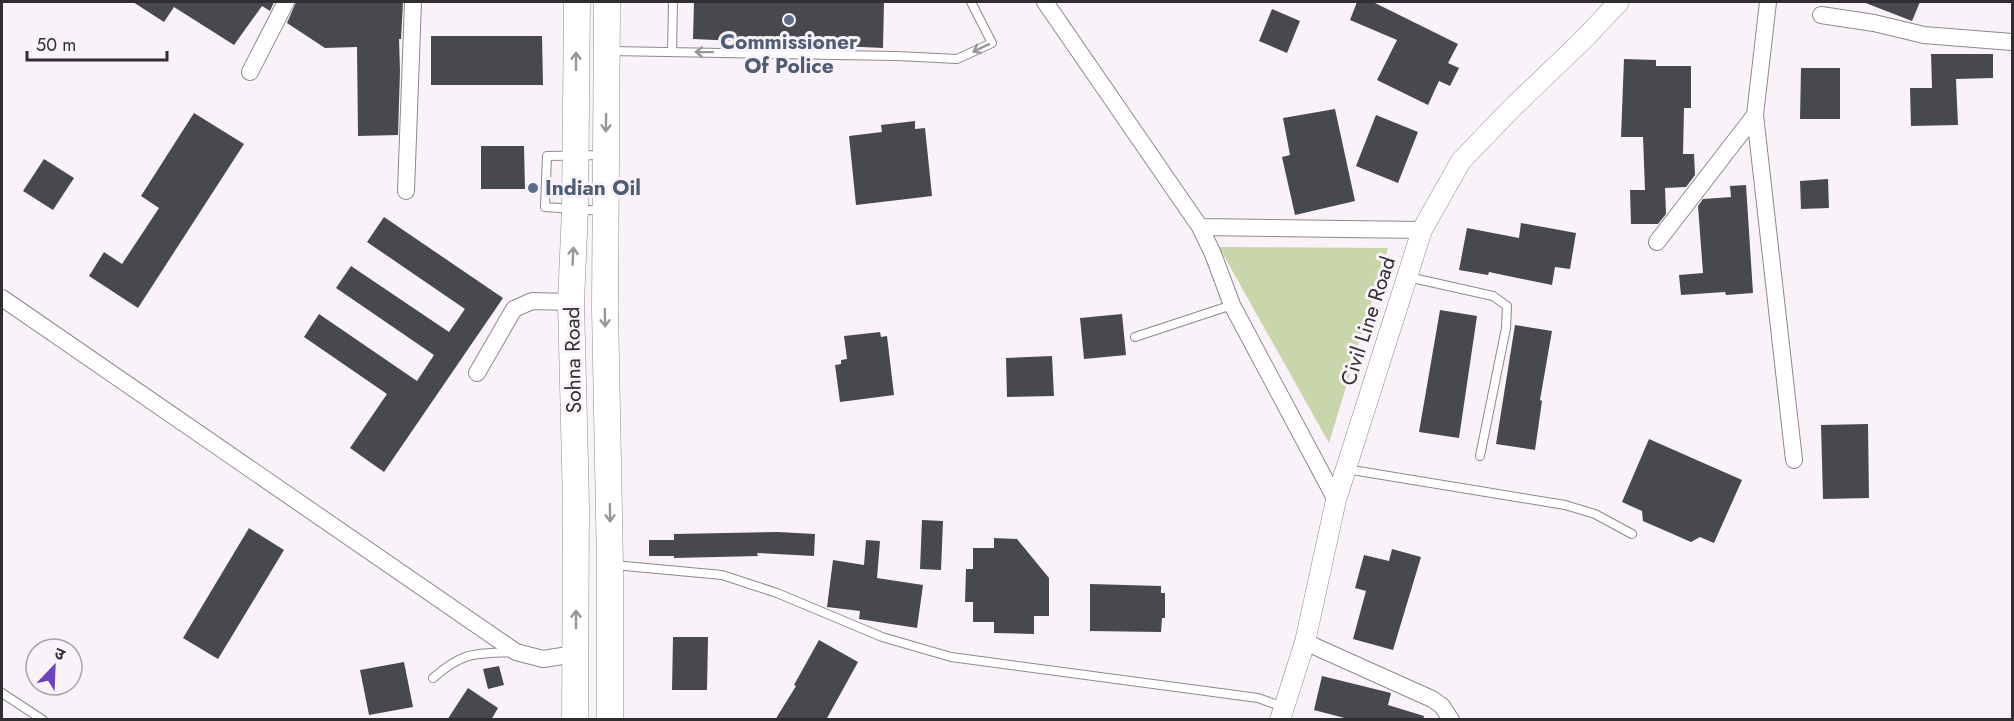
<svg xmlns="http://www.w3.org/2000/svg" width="2014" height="721" viewBox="0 0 2014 721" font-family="Jost,'Noto Sans Devanagari',sans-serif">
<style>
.green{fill:#c9d5ab}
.building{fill:#48494f}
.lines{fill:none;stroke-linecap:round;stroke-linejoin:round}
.service-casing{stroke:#8e888e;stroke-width:10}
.minor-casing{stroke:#8e888e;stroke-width:18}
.tertiary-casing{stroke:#8e888e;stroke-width:21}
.primary-casing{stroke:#8e888e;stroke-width:27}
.service{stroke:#fff;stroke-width:8}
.minor{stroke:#fff;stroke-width:16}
.tertiary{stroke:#fff;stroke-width:20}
.primary{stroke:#fff;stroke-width:26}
.oneway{stroke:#989698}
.service-dot{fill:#5c6f8a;stroke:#f9f2f8;stroke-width:2}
.labels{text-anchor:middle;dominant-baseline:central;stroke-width:6;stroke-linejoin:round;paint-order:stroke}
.service-label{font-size:21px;font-weight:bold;fill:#4e5e75;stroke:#f9f2f8}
.street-label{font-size:21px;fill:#312e31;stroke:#f9f2f8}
</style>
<rect width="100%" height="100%" fill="#f9f2f8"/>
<path class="green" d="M1219,247l169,1 -59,195z"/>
<path class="building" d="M133,2h141l-4,9 -8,-5 -28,39 -60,-38 -10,15z
M296,2h107l-2,37h-2l1,32 -2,64 -40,1 -1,-89 -32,1 -38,-25z
M694,2h190l-1,46 -190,-9z
M1357,2h16l85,42 -10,19 11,5 -9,18 -11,-5 -11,24 -51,-25 20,-40 -47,-20z
M1863,2h57l-8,19z
M1272,9l28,12 -13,32 -28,-12z
M431,36h111l1,49h-112z
M1931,54h62v24l-37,1 2,46 -47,1 -1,-38h22z
M1624,59l32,1v6h35v42h-7l-1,46h11l1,21 -9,12 -21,1 1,26 -8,10h-27l-1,-34h15l-2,-53h-22z
M1801,68h39v51h-40z
M1335,109l20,92 -60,14 -13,-58 8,-2 -7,-37z
M194,113l50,31 -106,164 -49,-32 15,-24 18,12 37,-56 -18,-12z
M1376,115l42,17 -20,51 -42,-17z
M915,121v8l10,-1 7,68 -76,9 -7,-69 33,-4 -1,-7z
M481,146h43l1,43h-44z
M44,159l30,19 -21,32 -30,-19z
M1828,179l1,29 -28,1 -1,-28z
M1746,185l7,108 -27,2 -1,-3 -44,3 -2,-20 24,-2 -5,-67 5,-7 28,-2 -1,-11z
M384,217l119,81 -119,174 -34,-24 37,-54 -83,-57 15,-23 98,67 17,-26 -98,-67 15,-22 98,66 16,-23 -98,-67z
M1521,223l55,10 -6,36 -15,-2 -3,18 -63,-13 -1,3 -29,-5 8,-42 52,10z
M1440,310l37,6 -18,122 -40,-6z
M1122,314l4,41 -42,4 -4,-41z
M1515,325l37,6 -12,69 2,1 -7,49 -39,-6z
M880,332l1,5 6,-1 7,59 -54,7 -5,-37 6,-1v-4l6,-1 -3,-23z
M1052,356l2,40 -47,1 -1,-39z
M1868,424l1,74 -46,1 -2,-74z
M1649,439l93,41 -28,63 -14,-6 -9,5 -48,-21 -1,-10 -20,-9z
M922,520l21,1 -2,49 -21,-1z
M249,528l35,22 -66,109 -35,-21z
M778,532l37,2 -1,22 -57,-3 1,3 -84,2v-2h-25v-16h25v-6z
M994,538l23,1 32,39v38h-15v18l-40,-1v-11h-21v-20h-8l1,-33h7v-21h21z
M866,540l14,1 -3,37 46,7 -6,43 -58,-9 1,-8 -33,-4 6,-47 31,5z
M1392,549l29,8 -28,93 -40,-11 13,-48 -11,-3 9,-33 25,6z
M1090,584l71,2v7h4v25h-3l-1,14 -71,-1z
M673,637h35l-1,53h-35z
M819,640l39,22 -32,58h-51l21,-34 -2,-1z
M404,662l9,45 -44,8 -9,-45z
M499,666l5,19 -16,4 -5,-20z
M1322,676l69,17 -3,12 36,11 -1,4h-71l-38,-10z
M468,688l30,20 -7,12h-44z"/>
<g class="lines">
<defs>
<path id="service" d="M610,51l287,5 60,3 35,-16 -21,-41
M672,51l1,-49
M603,211l-58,-4 2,-51 58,-1
M1408,277l85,19 14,10 -1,22 -26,128
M1135,337l97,-32
M1346,469l219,36 30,9 37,20
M614,565l108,10 55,18 105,44 69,20 307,41 25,9
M433,678c31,-27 41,-24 80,-26
M2,693l41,27"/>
<path id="minor" d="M1045,2l155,225 13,27 19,51 104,195
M1768,2l-13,113 39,345
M1821,15l53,8 50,12 88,7
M250,72l36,-70
M406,191l7,-189
M1200,227l222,3
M1657,242l98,-127
M2,298l514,354 27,7 32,-5
M477,373l37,-64 18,-8 39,1
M1305,642l127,57 10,7 9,14"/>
<path id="tertiary" d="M1280,720l25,-78 31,-142 86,-270 39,-69 50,-52 71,-68 37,-39"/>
<path id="primary" d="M607,2l-2,307 5,256v155
M575,720l1,-215 -5,-203 4,-93 2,-207"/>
</defs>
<use href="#service" class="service-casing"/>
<use href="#minor" class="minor-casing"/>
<use href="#tertiary" class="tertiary-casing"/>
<use href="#primary" class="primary-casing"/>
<use href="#service" class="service"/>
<use href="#minor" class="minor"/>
<use href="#tertiary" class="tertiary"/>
<use href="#primary" class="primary"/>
</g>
<defs><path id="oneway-shaft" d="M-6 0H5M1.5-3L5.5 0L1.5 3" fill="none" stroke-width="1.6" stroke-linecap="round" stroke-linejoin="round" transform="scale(1.5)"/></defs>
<g class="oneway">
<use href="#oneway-shaft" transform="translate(981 48) rotate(155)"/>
<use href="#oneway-shaft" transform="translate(704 52) rotate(-179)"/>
<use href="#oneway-shaft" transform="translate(576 61) rotate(-90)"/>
<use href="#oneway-shaft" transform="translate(606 123) rotate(91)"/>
<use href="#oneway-shaft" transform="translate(573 256) rotate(-87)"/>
<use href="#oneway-shaft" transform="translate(605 318) rotate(89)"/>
<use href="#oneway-shaft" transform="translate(610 513) rotate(89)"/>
<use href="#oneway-shaft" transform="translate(576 619) rotate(-90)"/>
</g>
<g class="service-dot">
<circle cx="789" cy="20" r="6"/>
<circle cx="533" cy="188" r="6"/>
</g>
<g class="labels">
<g class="service-label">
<text x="789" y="42">Commissioner<tspan x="789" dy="24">Of Police</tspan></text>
<text x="545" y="188" text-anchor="start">Indian Oil</text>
</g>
<g class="street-label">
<text transform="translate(1368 321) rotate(-72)">Civil Line Road</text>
<text transform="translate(573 360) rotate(-91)">Sohna Road</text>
</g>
</g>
<rect width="2014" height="721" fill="none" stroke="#312e31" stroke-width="6"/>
<g transform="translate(54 667) rotate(23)"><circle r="28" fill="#f9f2f8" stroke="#a9a4a8" stroke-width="1.5"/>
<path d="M0-4.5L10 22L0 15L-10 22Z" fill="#6d44bc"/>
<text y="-9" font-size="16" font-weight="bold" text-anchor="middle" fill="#312e31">उ</text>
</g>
<path d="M27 51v9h140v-9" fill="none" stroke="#312e31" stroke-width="3"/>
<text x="36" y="51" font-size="18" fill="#312e31" stroke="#f9f2f8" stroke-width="4.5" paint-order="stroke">50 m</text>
</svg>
